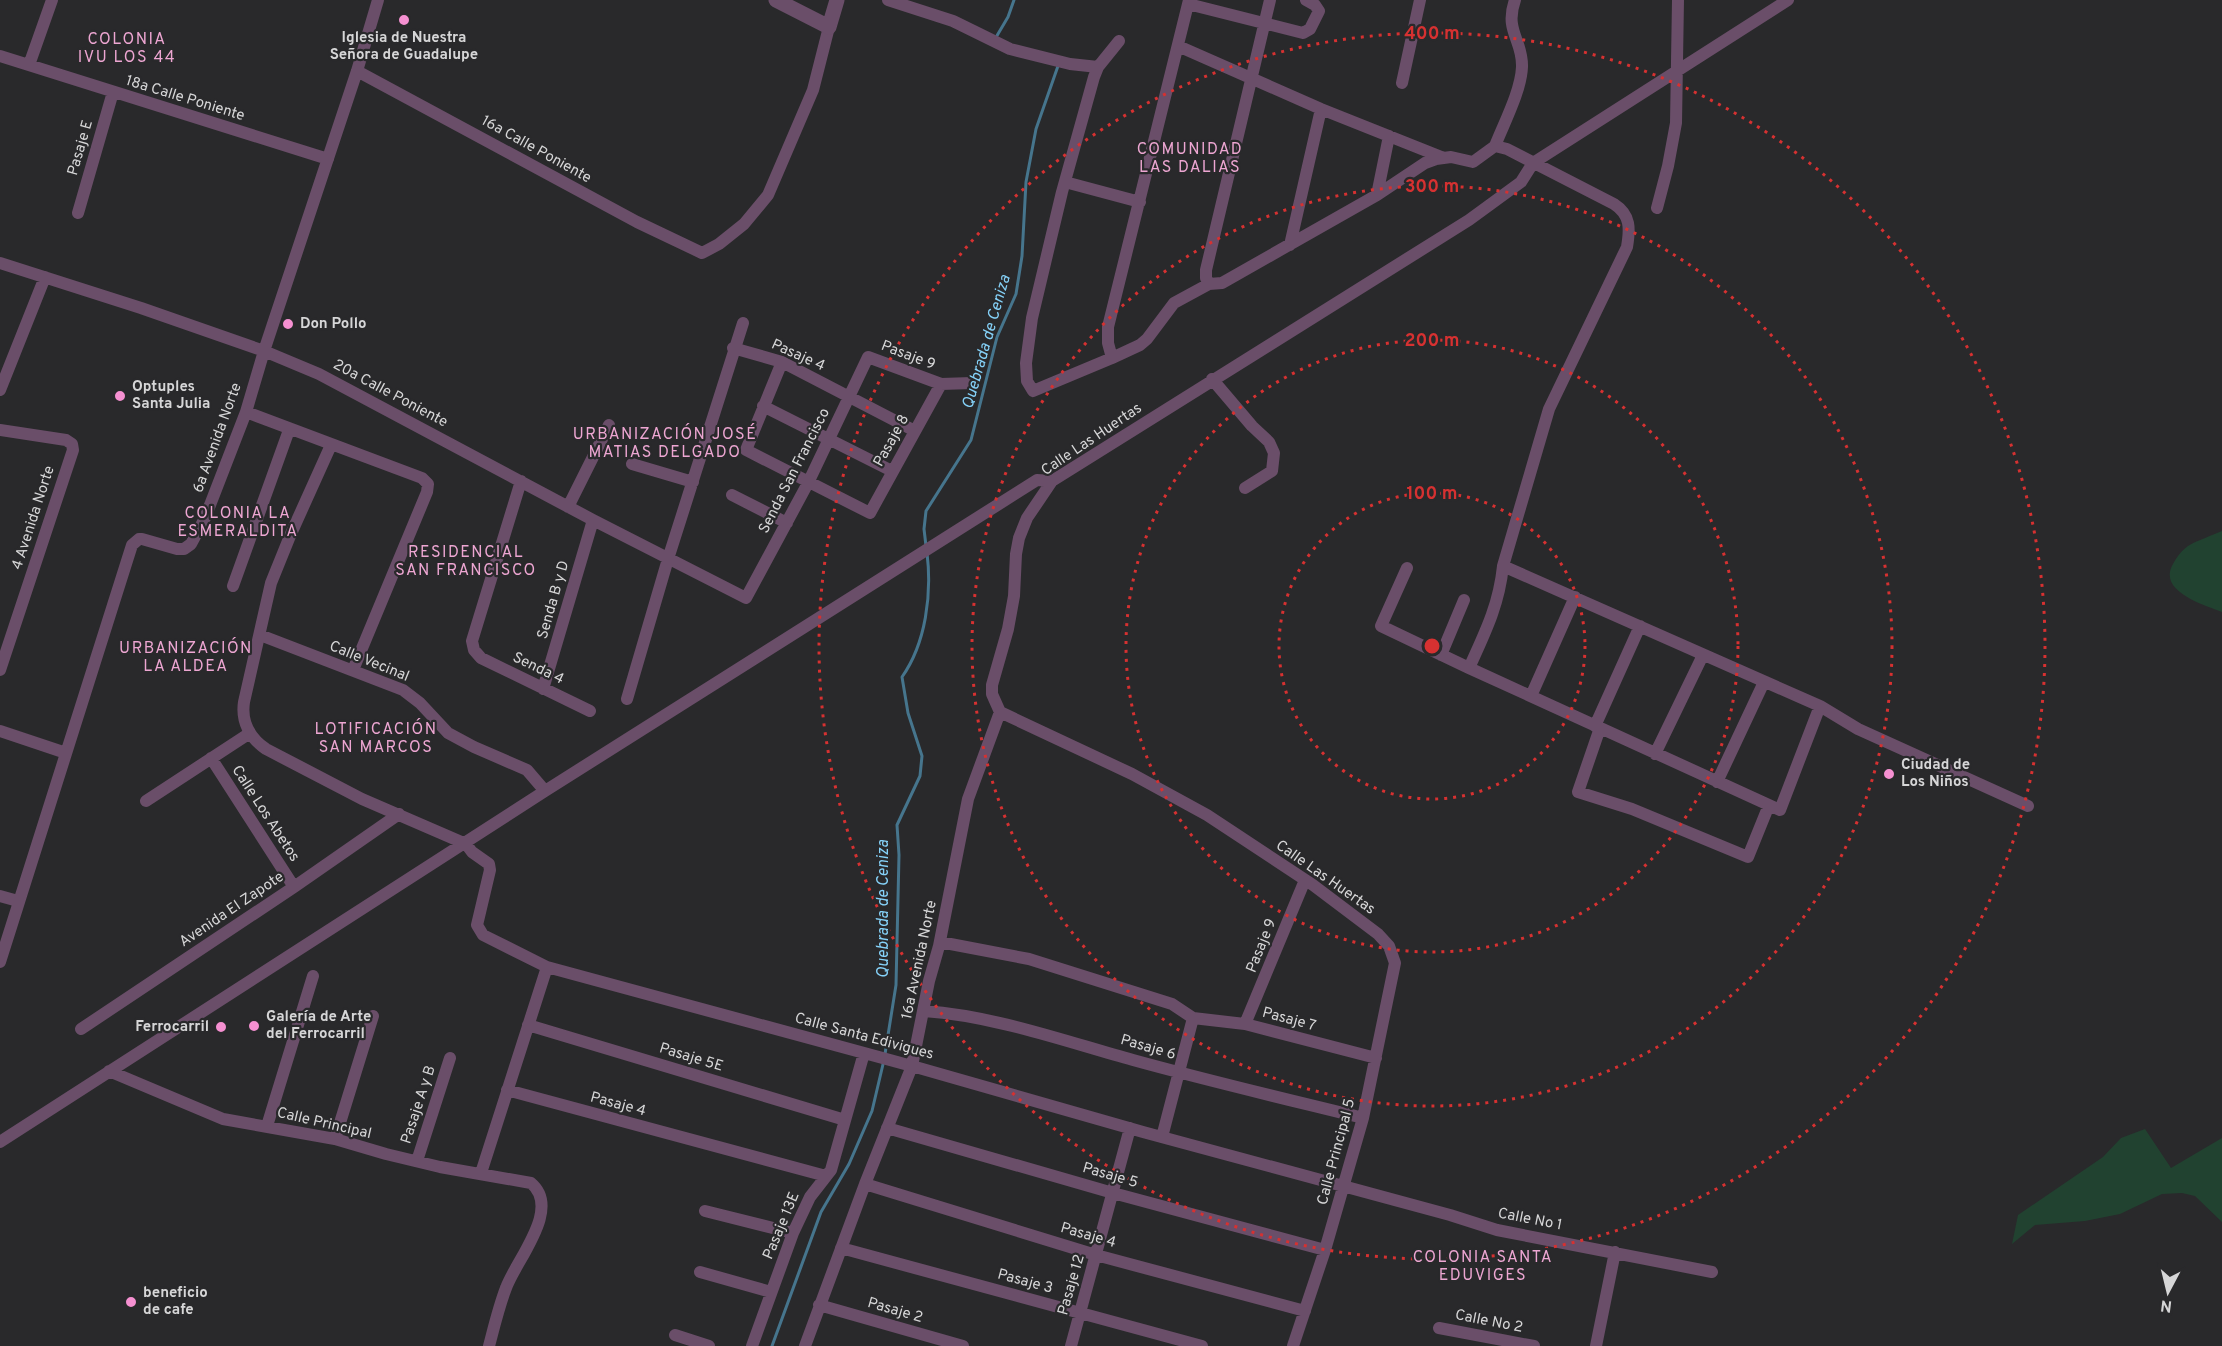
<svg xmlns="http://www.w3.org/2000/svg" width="2222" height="1346" viewBox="0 0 2222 1346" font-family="Overpass,sans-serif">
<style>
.green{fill:#214230}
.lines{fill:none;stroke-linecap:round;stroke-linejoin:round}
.stream{stroke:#46758d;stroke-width:3}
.minor{stroke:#6a4e69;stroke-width:12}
.tertiary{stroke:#6a4e69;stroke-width:15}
.ring{fill:none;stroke:#d63131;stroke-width:3;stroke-dasharray:3 6}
.poi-dot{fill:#f590d1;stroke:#29292b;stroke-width:2}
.labels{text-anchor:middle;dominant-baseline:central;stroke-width:4.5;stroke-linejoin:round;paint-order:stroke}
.poi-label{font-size:15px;font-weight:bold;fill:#d6d6d7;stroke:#29292b;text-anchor:start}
.street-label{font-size:15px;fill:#d6d6d7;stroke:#29292b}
.neighbourhood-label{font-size:16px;letter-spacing:1.5px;fill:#eda6d2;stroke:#29292b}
.water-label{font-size:16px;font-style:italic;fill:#85d1f8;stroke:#29292b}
.centre{fill:#d63131;stroke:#29292b;stroke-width:3}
.ring-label{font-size:18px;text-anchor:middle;font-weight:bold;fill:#d63131;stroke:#29292b;stroke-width:4.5;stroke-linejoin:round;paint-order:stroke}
</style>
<rect width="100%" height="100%" fill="#29292b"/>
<path class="green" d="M2222,531v81c-18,-7 -65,-21 -49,-48 3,-6 9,-14 15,-18 10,-6 23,-10 34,-15z
M2145,1129l26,39 51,-30v84l-27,-26 -13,-3 -20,1 -42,20 -35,7 -50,4 -23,19 6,-29 85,-58 18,-19z"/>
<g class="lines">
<path class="stream" d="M995,39l13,-22 6,-17
M926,546l-2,-17 2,-18 45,-71 26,-103 19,-43 6,-38 4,-74 10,-53 22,-63
M885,1054l11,-69 3,-130 -2,-30 23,-49 2,-20 -14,-43 -6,-36c24,-34 30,-83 25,-124
M772,1346l49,-134 28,-48 23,-53 12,-51"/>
<path class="minor" d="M888,0l65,21 57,28 60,15 28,3
M1270,0l-64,270v8l3,6 13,-1 155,-88 48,-32 11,-4 15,-2 22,5 22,-16
M1188,4l115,29 7,-4 9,-18 -4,-6 -9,-5
M1119,41l-21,26 -4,10 -32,115 -30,126 -6,45 1,18 6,10 79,-33 -4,-15v-16l81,-327
M1178,46l143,63 123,49
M0,56l328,103
M29,65l23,-65
M357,71l280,151 65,31 17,-9 25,-20 24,-29 45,-105 16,-63
M1402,83l18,-83
M1065,182l75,20
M1377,195l12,-59
M1657,208l11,-42 8,-43 2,-123
M78,213l35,-121
M1290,245l31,-136
M0,263l141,45 123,43 55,23 274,146 153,78 62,-115 60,-126 73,27 31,-1
M733,348l49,14 133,69
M1112,358l28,-13 7,-6 27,-36 35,-19
M782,362l-36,88 124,63 71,-129
M1212,379l40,47 17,16 5,11 -2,18 -27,17
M0,390l45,-113
M763,406l129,65
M246,412l176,66 6,6 -1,8 -74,178
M0,430l66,10 6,4 1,6 -73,220
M331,445l-41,91 -19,47 -27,119c-3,20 6,36 22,47l96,50 104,45 6,8 17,12 1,6 -13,55 6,10 64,32 365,99 231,66 307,83 47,15 215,42
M632,464l61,18
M521,481l-49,160 2,9 7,8 109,53
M732,495l55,28
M568,507l41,-82
M1503,566l317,140 38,23 170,77
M1407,568l-26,58 88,42 311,142 40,-104
M233,586l56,-156
M260,635l143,55 17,13 28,30 26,14 53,23 18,21
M1441,655l23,-55
M1469,668c16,-35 30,-63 34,-102l46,-157 78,-162c3,-18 4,-32 -13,-43l-107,-55 -12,-3c9,-23 26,-55 27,-79 1,-27 -18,-36 -7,-67
M543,689l50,-169
M1531,696l44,-99
M627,699l41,-140 75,-236
M1595,726l45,-100
M1600,728l-22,64 54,17 116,48 21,-52
M0,731l66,22
M1655,754l48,-99
M211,758l83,129
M1717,782l47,-100
M146,801l104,-68
M0,896l18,5
M940,942l89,17 143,45 21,14 52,6 131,34
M0,962l132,-417 7,-6h3l35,10h7l7,-5 14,-26 41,-106 18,-61 93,-280 21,-71
M924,1011c71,5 140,30 209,49 76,21 153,39 230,58
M1245,1024l60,-144
M528,1025l317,95
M81,1029l213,-142 105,-73
M109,1071l114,48 112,20 51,15 54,13 91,16c31,26 -15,77 -25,105 -7,18 -12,39 -17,58
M507,1090l319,86
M267,1126l46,-150
M887,1128l226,65 212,57
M1162,1137l31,-119
M335,1139l38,-123
M0,1142l545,-351 492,-311 15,1
M417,1161l33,-103
M481,1173l66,-206
M865,1184l231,71 209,56
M705,1211l88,22
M841,1248l361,98
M700,1272l71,20
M819,1305l144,41
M1439,1328l95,18
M675,1335l34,11
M752,1346l41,-113 17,-36 21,-27 33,-117
M805,1346l60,-162 47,-118 17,-85 10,-35 29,-147 32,-87
M1071,1346l59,-218
M1293,1346l32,-96 38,-132 32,-155 -6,-17 -11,-12 -65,-49 -106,-70 -75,-41 -132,-62 -8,-18v-9l16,-56 6,-33 2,-42 3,-16 8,-20 25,-37 417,-261 52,-38 12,-19 255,-163
M1596,1346l19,-94"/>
<path class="tertiary" d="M776,0l53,27 8,-27"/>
</g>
<g class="ring">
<circle cx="1432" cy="646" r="153"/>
<circle cx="1432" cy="646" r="306"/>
<circle cx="1432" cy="646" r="460"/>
<circle cx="1432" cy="646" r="613"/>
</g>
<g class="poi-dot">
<circle cx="404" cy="20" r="6"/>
<circle cx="288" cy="324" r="6"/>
<circle cx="120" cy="396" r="6"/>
<circle cx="1889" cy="774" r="6"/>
<circle cx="254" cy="1026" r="6"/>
<circle cx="221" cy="1027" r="6"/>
<circle cx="131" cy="1302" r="6"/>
</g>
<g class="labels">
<g class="poi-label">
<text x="404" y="38" text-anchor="middle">Iglesia de Nuestra<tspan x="404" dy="17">Señora de Guadalupe</tspan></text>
<text x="300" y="324">Don Pollo</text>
<text x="132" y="387">Optuples<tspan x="132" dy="17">Santa Julia</tspan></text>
<text x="1901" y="765">Ciudad de<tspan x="1901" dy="17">Los Niños</tspan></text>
<text x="266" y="1017">Galería de Arte<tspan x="266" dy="17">del Ferrocarril</tspan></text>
<text x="209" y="1027" text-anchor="end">Ferrocarril</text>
<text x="143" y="1293">beneficio<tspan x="143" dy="17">de cafe</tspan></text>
</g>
<g class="street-label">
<text transform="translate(185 99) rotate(17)">18a Calle Poniente</text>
<text transform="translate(81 148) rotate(-74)">Pasaje E</text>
<text transform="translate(536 150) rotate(29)">16a Calle Poniente</text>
<text transform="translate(798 356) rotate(24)">Pasaje 4</text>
<text transform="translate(908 356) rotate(21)">Pasaje 9</text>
<text transform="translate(390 394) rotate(28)">20a Calle Poniente</text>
<text transform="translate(218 438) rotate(-70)">6a Avenida Norte</text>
<text transform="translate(1092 440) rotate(-34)">Calle Las Huertas</text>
<text transform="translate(892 441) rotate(-61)">Pasaje 8</text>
<text transform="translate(795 471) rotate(-63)">Senda San Francisco</text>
<text transform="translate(34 518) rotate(-72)">4 Avenida Norte</text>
<text transform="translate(554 600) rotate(-74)">Senda B y D</text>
<text transform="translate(369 662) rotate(22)">Calle Vecinal</text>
<text transform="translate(538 669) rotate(26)">Senda 4</text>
<text transform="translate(265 814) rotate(57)">Calle Los Abetos</text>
<text transform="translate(1325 878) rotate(35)">Calle Las Huertas</text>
<text transform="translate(232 910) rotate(-34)">Avenida El Zapote</text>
<text transform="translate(1262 946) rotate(-68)">Pasaje 9</text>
<text transform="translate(920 960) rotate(-78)">16a Avenida Norte</text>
<text transform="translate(1289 1020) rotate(15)">Pasaje 7</text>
<text transform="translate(864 1037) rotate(15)">Calle Santa Edivigues</text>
<text transform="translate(1148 1048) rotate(16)">Pasaje 6</text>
<text transform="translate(691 1058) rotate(17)">Pasaje 5E</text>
<text transform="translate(419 1105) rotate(-72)">Pasaje A y B</text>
<text transform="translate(618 1105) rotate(15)">Pasaje 4</text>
<text transform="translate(324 1124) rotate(13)">Calle Principal</text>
<text transform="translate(1337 1152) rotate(-75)">Calle Principal 5</text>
<text transform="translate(1110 1176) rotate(16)">Pasaje 5</text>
<text transform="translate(1530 1220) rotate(11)">Calle No 1</text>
<text transform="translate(782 1226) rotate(-67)">Pasaje 13E</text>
<text transform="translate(1088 1236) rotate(16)">Pasaje 4</text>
<text transform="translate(1025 1282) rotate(15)">Pasaje 3</text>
<text transform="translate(1072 1285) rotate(-74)">Pasaje 12</text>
<text transform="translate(895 1311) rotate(16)">Pasaje 2</text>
<text transform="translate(1489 1322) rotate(11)">Calle No 2</text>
</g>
<g class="neighbourhood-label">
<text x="127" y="40">COLONIA<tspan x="127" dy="18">IVU LOS 44</tspan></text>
<text x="1190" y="150">COMUNIDAD<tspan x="1190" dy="18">LAS DALIAS</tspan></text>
<text x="665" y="435">URBANIZACIÓN JOSÉ<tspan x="665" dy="18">MATIAS DELGADO</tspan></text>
<text x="238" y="514">COLONIA LA<tspan x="238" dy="18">ESMERALDITA</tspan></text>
<text x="466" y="553">RESIDENCIAL<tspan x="466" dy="18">SAN FRANCISCO</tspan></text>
<text x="186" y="649">URBANIZACIÓN<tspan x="186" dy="18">LA ALDEA</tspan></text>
<text x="376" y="730">LOTIFICACIÓN<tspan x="376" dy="18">SAN MARCOS</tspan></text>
<text x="1483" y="1258">COLONIA SANTA<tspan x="1483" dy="18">EDUVIGES</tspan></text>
</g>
<g class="water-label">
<text transform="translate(987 342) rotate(-74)">Quebrada de Ceniza</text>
<text transform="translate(884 909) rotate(-90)">Quebrada de Ceniza</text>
</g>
</g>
<circle cx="1432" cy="646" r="9" class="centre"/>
<g class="ring-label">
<text x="1432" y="39">400 m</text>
<text x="1432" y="192">300 m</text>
<text x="1432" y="346">200 m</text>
<text x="1432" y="499">100 m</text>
</g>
<g transform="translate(2168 1292) rotate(187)" stroke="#29292b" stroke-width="4.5" paint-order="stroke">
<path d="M0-4.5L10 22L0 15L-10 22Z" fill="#d6d6d7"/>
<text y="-9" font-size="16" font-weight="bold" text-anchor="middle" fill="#d6d6d7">N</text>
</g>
</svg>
